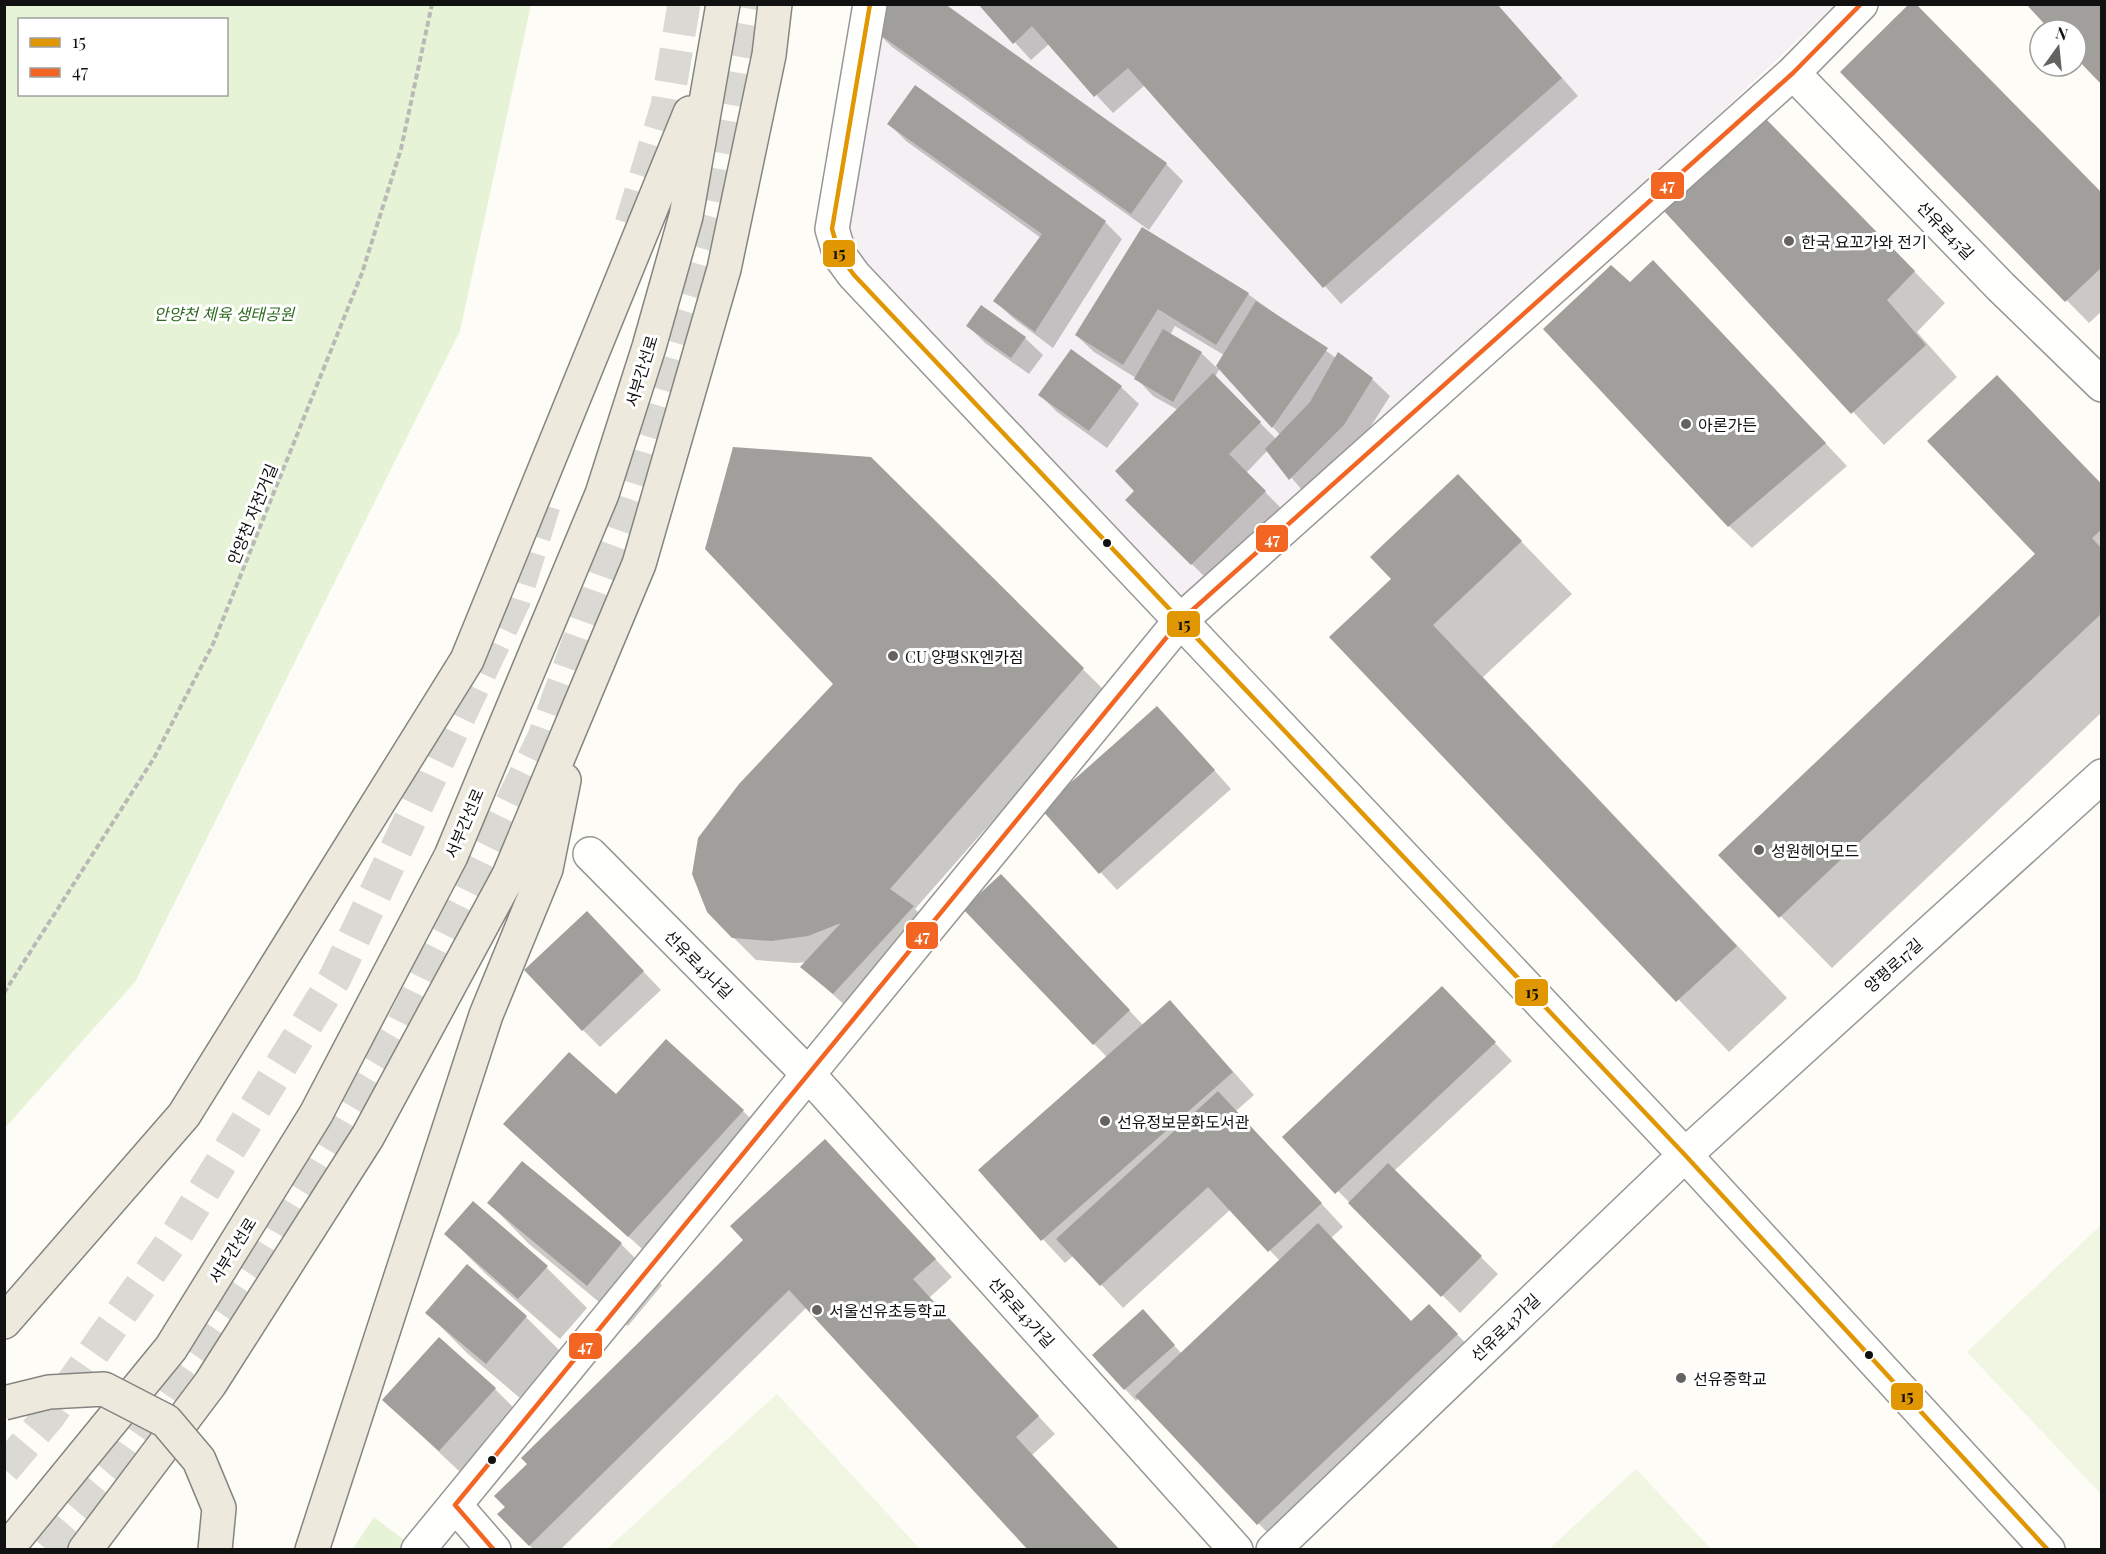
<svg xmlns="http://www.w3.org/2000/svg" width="2106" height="1554" viewBox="0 0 2106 1554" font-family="'Playfair Display','Noto Sans KR',serif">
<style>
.industrial{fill:#f5f0f3}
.green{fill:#e7f3d7;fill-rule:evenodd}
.pitch{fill:#f0f6e1}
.shadow{fill:#0003;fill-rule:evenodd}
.building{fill:#a19f9c}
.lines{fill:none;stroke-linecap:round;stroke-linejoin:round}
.highway-tunnel{stroke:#dad9d4;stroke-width:33;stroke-dasharray:33 16;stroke-linecap:butt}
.minor-casing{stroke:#979795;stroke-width:36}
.major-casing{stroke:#858482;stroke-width:36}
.path{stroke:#b9b9b8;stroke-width:4;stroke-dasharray:6 3;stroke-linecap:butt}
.minor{stroke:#fffffe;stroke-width:33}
.major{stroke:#ede9dc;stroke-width:33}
.major-bridge-casing{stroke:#858482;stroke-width:36;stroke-linecap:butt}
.major-bridge{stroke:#ede9dc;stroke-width:33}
.bus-1-casing{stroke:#fff;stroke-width:9}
.bus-2-casing{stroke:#fff;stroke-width:9}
.bus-1{stroke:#e09702;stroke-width:4.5}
.bus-2{stroke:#f26522;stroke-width:4.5}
.poi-dot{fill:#646362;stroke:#fff;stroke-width:2}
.bus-dot{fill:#111;stroke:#fff;stroke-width:2}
.labels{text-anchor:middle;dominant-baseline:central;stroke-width:6;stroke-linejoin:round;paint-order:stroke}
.street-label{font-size:16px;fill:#111;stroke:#fff}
.poi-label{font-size:16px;fill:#111;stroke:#fff;text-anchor:start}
.park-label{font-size:16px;font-style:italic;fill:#2f6b1f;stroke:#fff}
.line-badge{stroke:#fff;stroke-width:2}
.badge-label{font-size:16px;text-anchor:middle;font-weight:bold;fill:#fff}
.pale-badge-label{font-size:16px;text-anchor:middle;font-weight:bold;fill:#111}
</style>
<rect width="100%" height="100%" fill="#fdfcf7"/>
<path class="industrial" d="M870,5h965l-655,616 -340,-365z"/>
<path class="green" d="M5,4l526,1 -71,326 -325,651 -130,146zM20,20h206v74h-206z
M374,1517l42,32 -64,1z"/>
<path class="pitch" d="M2101,1225v269l-134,-142z
M777,1394l143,155h-313z
M1636,1469l75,80h-162z"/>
<path class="shadow" d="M942,4l224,160 17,17 -34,49 -257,-183 -18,-18z
M980,4h517l81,92 -237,208 -196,-219 -32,28 -64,-69 -18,16z
M1842,72l260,123v116l-13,12z
M889,124l216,98 17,17 -69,109 -40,-30 -18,-17 46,-63 -135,-97z
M1797,151l148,152 -28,29 40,45 -73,68 -218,-234z
M1142,229l106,65 88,64 2,-3 34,24 18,17 -29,46 -54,54 -39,-46 -22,23 36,36 -73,72 -82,-81 10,-9 41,-81 -25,-14 -17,-18 -42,-26 -18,-17zM1175,326l49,29 -7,13 -16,-15 -31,-18zM1220,368l60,67 -2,6 -63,-64z
M1630,285h46l171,181 -95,82 -23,-22z
M982,307l43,31 18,17 -14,19 -44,-31 -17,-17z
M1071,351l50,36 18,17 -32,44 -50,-36 -17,-17z
M1997,377l105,107v228l-270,256 -112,-113 317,-301z
M870,458l236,234 -191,217 21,20 -80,86 -54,-48 6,-5 -13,1 -39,-3 -23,-23 102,-253z
M1458,476l114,118 -89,83 304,321 -58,54 -398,-415 62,-58z
M1174,725l57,64 -114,101 -74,-80z
M1018,893l126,133 26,-23 22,22 62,70 -18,16 107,116 -12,11 81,85 39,5 29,30 -200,188 -141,-148 -3,3 -11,-12 -31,-34 60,-32 28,31 98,-93 -49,-52 -108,99 -49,-53 -9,8 -85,-92 128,-113 -14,-14z
M604,930l57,60 -61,57 -17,-17z
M1459,1005l53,56 -118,110 104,103 -38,39 -176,-176z
M616,1096l127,15 22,22 -113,125 -147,-134z
M842,1158l110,119 -23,21 126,136 -23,21 -225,-148 -247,243h-26l-35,-36z
M522,1163l99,81 41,41 -34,41 -99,-82 -40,-41z
M446,1234l100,33 41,41 -27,31 -73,-64z
M468,1267l58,50 41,41 -40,46 -59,-50 -41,-41z
M495,1389l41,41 -56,61 -96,-91z"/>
<path class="building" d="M877,4h68l222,159 -36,51 -259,-185z
M978,4h519l65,74 -239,210 -195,-220 -34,29 -62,-71 -19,18z
M1909,4h7l186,189v74l-37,35 -225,-230z
M2026,4h76v81l-26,-27v-28h-26z
M915,85l191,136 -71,111 -42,-31 49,-67 -155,-110z
M1765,118l150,153 -28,29 39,45 -75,69 -187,-203z
M1142,227l107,66 -33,52 -58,-36 -35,56 -48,-30z
M1653,260l173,183 -98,84 -185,-198 68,-64 19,17z
M1256,301l72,47 -56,80 -56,-62z
M981,305l45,32 -15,21 -45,-32z
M1163,329l39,23 -29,50 -39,-23z
M1071,349l51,37 -33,45 -51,-36z
M1338,352l35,26 -29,47 -55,55 -24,-31 45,-47z
M1213,373l48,49 -32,32 37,37 -75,74 -66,-65 9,-9 -19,-20z
M1997,375l105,110v44l-10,9 10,11v64l-323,305 -61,-63 317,-301 -108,-113z
M733,447l138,10 213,211 -194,221 24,17 -81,88 -33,-27 41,-44 -33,13 -37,5 -39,-3 -25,-26 -15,-38 6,-36 41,-54 94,-100 -128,-135z
M1458,474l64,67 -89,84 304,321 -61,56 -347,-365 62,-58 -21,-22z
M1157,706l58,64 -116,104 -58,-65z
M1001,874l129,136 -37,35 -130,-136z
M587,911l57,60 -62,60 -58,-61z
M1442,986l54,56 -161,152 -53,-57z
M1170,1000l63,72 -192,169 -63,-71z
M666,1039l78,71 -116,127 -125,-113 66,-72 47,42z
M1218,1091l104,112 -54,49 -60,-65 -108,99 -44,-47z
M825,1139l111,120 -23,20 126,137 -23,21 104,113h-92l-239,-260 -260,256 -32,-32 8,-7 -11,-11 33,-32 -6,-6 222,-218 -13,-14z
M522,1161l100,82 -35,43 -100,-83z
M1388,1163l94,93 -41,41 -93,-94z
M473,1201l75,65 -30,33 -74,-65z
M1318,1223l93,98 18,-17 29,30 -201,191 -122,-129z
M467,1264l60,52 -41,48 -61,-51z
M1143,1309l32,36 -51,45 -32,-35z
M439,1337l57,51 -57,63 -57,-51z"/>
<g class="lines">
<path class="highway-tunnel" d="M631,224l36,-118 17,-102
M4,1469l45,-53 128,-182 158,-256 179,-377 30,-96
M47,1550l77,-90 134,-192 143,-240 143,-291 91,-252 81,-267 38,-214"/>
<defs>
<path id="minor" d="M870,4l-38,225 8,27 14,19 831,880 363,395
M1793,73l208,214 101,98
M590,854l218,220 428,476
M455,1505l39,45
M418,1550l762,-929 613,-548 68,-69
M1273,1550l412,-395 417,-379"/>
<path id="major" d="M4,1322l180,-207 283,-455 223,-547
M6,1550l165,-202 145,-234 135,-258 151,-362 47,-147 37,-131 37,-212
M85,1550l125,-166 158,-248 141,-261 130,-311 85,-295 45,-214 6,-51
M312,1550l174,-535 60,-146 18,-89"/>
</defs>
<use href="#minor" class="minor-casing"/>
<use href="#major" class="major-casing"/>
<path class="path" d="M4,993l150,-235 59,-114 149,-371 39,-124 31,-145"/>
<use href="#minor" class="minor"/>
<use href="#major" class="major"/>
<defs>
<path id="major-bridge" d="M4,1403l45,-11 55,-3 62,32 33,39 20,48 -4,42"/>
</defs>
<use href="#major-bridge" class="major-bridge-casing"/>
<use href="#major-bridge" class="major-bridge"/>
<defs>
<path id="bus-1" d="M870,4l-38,225 8,27 14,19 831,880 363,395"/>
<path id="bus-2" d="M494,1550l-39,-45 725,-884 613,-548 68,-69"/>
</defs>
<use href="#bus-1" class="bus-1-casing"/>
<use href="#bus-2" class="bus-2-casing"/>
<use href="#bus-1" class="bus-1"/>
<use href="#bus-2" class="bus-2"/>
</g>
<g class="poi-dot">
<circle cx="1789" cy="241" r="6"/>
<circle cx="1686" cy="424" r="6"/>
<circle cx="893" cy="656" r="6"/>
<circle cx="1759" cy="850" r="6"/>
<circle cx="1105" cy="1121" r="6"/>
<circle cx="817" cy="1310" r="6"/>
<circle cx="1681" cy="1378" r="6"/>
</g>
<g class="bus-dot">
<circle cx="1107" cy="543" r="5"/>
<circle cx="1869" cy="1355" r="5"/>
<circle cx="492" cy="1460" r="5"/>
</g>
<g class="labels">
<g class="street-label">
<text transform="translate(1946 230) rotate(46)">선유로45길</text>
<text transform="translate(641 371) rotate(-73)">서부간선로</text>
<text transform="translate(252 514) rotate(-68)">안양천 자전거길</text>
<text transform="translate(464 823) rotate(-67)">서부간선로</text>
<text transform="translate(699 964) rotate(45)">선유로43나길</text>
<text transform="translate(1893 965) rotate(-42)">양평로17길</text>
<text transform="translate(232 1250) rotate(-58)">서부간선로</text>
<text transform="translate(1022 1312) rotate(48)">선유로43가길</text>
<text transform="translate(1505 1327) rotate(-44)">선유로43가길</text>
</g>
<g class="poi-label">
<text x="1801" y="241">한국 요꼬가와 전기</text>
<text x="1698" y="424">아론가든</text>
<text x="905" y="656">CU 양평SK엔카점</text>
<text x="1771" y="850">성원헤어모드</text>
<text x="1117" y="1121">선유정보문화도서관</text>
<text x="829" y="1310">서울선유초등학교</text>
<text x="1693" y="1378">선유중학교</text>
</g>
<g class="park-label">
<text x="224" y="313">안양천 체육 생태공원</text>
</g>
</g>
<g class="line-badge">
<rect x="1650" y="171" width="35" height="29" rx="6" fill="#f26522"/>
<rect x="822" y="239" width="34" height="29" rx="6" fill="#e09702"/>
<rect x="1255" y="524" width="34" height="29" rx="6" fill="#f26522"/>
<rect x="1166" y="610" width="35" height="28" rx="6" fill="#e09702"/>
<rect x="905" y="921" width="34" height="29" rx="6" fill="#f26522"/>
<rect x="1514" y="978" width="35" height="29" rx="6" fill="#e09702"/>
<rect x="568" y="1332" width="35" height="28" rx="6" fill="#f26522"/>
<rect x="1890" y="1382" width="34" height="29" rx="6" fill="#e09702"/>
</g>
<g class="badge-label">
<text x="1667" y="191">47</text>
<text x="1272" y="545">47</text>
<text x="922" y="942">47</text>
<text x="585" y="1352">47</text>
</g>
<g class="pale-badge-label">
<text x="839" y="259">15</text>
<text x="1184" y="630">15</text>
<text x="1532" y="998">15</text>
<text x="1907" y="1402">15</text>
</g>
<rect width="2106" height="1554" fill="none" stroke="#111111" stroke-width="12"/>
<rect x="18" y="18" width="210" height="78" fill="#ffffff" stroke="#a0a0a0" stroke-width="1.5"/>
<rect x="30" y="38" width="30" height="9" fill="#e09702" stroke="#a0a0a0" stroke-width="1.5"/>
<text x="72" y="48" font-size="18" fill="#111111">15</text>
<rect x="30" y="68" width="30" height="9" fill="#f26522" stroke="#a0a0a0" stroke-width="1.5"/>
<text x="72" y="78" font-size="18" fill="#111111">47</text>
<g transform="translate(2058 48) rotate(15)"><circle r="28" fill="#ffffff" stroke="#a0a0a0" stroke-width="1.5"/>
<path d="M0-4.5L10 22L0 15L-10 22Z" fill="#646362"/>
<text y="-9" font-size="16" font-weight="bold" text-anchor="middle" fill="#111111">N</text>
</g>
</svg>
